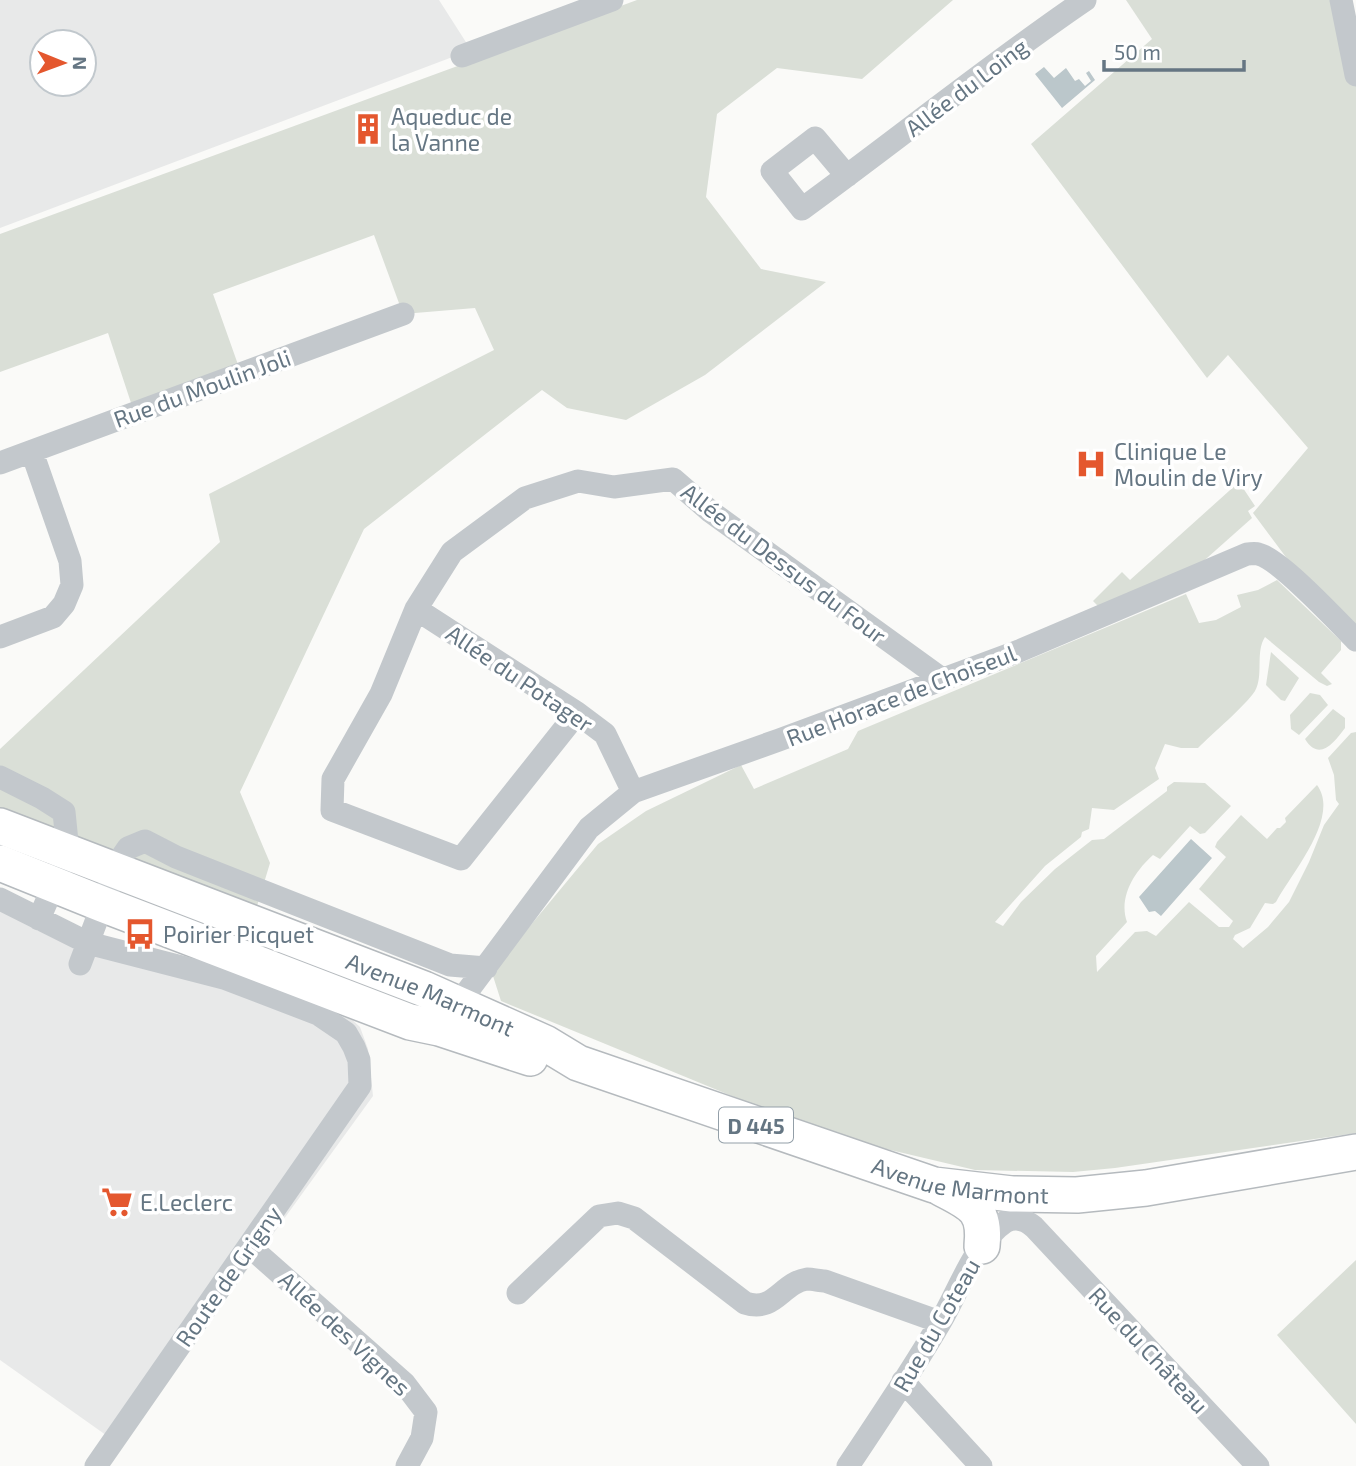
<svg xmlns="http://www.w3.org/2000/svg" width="1356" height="1466" viewBox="0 0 1356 1466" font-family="'Exo 2',sans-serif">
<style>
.built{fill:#e8e9e9;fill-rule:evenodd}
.green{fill:#dadfd7}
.water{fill:#bbc7cb}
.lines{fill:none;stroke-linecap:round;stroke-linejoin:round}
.primary-casing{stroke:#b5babe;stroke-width:38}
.minor{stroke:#c3c8cc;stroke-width:23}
.primary{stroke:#fff;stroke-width:35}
.labels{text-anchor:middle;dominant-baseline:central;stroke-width:7;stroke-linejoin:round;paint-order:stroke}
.shield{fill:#fff;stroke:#939fa8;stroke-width:2}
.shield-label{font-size:21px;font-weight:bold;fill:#657683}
.street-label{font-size:23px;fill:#657683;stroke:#fff}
.poi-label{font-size:23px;fill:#657683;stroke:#fff;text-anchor:start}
</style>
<rect width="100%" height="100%" fill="#fafaf8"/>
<path class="built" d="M0,0h439l32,50 -471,178zM42,42h42v42h-42z
M0,906l332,95 28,26 8,22 5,47 -253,349 -120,-85z"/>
<path class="green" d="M637,0h316l-91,79 -85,-11 -60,46 -11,83 55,72 65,13 -121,93 -79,45 -59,-12 -25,-18 -178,139 -124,263 30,71 -16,53 -254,-98v-69l220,-207 -11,-48 285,-144 -19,-42 -72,6 -29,-79 -161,59 28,79 -107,39 -26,-79 -108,39v-138z
M1126,0h215l15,75v556l-62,-63 -41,-55 55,-65 -80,-93 -21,23 -176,-234 121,-105z
M1239,482l16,24 -7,5 4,7 -54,48 -98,42 -7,-7 29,-29 8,8z
M1277,580l64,61v9l-20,23 11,11 -5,2 -8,-4 -54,-45c-10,15 -1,38 -10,54 -10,15 -43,43 -57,57h-17l-16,-4 -10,24 4,11 -45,31 -22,-2 -3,21 -7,3 -1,5 -36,29 -50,56 8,4 18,-24 34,-33 37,-29 12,-1 63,-48v-4l7,-5 31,1 26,23 -26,27 -5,1 -10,-8 -30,33 -7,-4c-18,16 -35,42 -26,67l-31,34 1,16 38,-40 12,-1 9,5 33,-34 30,25h10l4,-6 -34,-32 27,-32 -11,-10 2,-5 24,-27 26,24 10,-11h3l6,-6 -1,-4 32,-33c24,32 -26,89 -41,117l-3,2 -8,-1 -15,25 -15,7 -2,4 10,9 25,-21 21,-25 20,-40 15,-37 15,-21 -3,-4 -2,-25 -6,-17 23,-25 5,-1v401l-241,35 -42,4 -98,-2 -93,-22 -114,-37 -267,-110 -8,-25 3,-9 102,-123 48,-33 95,-46 13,24 94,-40 10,-18 328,-137 13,29 17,-3 25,-13 -4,-12 21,-5z
M1271,652l28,26 -14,23 -4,-1 -15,-15z
M1310,693l10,2 8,10 -29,30 -8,-6 -1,-14z
M1333,709l12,9v10c-11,15 -26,34 -40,11z
M1356,1260v164l-79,-89z"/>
<path class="water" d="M1044,67l10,11 12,-10 9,13 4,-2 6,7 6,-5 -5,-8 3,-2 6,9 -33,28 -27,-34z
M1191,839l21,19 -51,58 -6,-5 -6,1 -10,-15z"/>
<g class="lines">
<defs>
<g id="primary">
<path id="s1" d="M0,826l424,163 121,54 33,20 356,122 78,9 65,1 69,-7 210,-36"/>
<path d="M0,863l102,41 308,118 29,6 91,30"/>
<path d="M941,1188c30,16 45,20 41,58"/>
</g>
</defs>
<use href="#primary" class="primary-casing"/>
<path class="minor" d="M1341,0l15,75
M462,56l150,-56
M847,176l-32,-38 -43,33 30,38c95,-69 186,-143 283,-209
M0,463l403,-149
M416,609l161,104 28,21 28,58
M0,637l53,-20 11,-13 8,-19 -2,-24 -38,-109
M577,713l-116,146 -129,-49 1,-31 48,-85 35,-85 36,-57 73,-54 53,-17 36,6 59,-8 38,33 231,167
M0,777l42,21 22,14 4,40 -29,67
M0,899l88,44 136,35 94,36 28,19 8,14 5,13 1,26 -264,380
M80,964l39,-103 9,-13 17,-7 31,16 274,108 36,3
M458,1004l131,-176 44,-36 146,-52 240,-89 228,-97c3,0 8,-1 11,0 21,4 80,68 98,86
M249,1246l155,137 22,29 -4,26 -15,28
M518,1293l81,-77 19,-3 16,5 111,85c30,10 36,-20 62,-24 6,0 13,2 18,2l115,41
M903,1381l78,85
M848,1466c32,-48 64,-95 93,-145 17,-29 35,-80 64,-99 10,-6 21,-2 29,5l224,239"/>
<use href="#primary" class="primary"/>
</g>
<defs>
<symbol id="building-bare" viewBox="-9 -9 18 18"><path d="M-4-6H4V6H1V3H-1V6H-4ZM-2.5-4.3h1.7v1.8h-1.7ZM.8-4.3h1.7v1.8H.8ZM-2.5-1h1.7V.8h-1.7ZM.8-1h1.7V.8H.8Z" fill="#e4572e" stroke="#fff" stroke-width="2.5" paint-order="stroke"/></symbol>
<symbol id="hospital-bare" viewBox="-9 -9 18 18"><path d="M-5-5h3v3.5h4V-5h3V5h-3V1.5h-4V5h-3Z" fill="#e4572e" stroke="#fff" stroke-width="2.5" paint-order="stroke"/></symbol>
<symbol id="bus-bare" viewBox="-9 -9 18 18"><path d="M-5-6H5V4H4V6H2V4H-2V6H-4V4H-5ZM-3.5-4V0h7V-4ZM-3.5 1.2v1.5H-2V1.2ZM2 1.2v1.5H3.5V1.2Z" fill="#e4572e" stroke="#fff" stroke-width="2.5" paint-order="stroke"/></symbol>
<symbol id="supermarket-bare" viewBox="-9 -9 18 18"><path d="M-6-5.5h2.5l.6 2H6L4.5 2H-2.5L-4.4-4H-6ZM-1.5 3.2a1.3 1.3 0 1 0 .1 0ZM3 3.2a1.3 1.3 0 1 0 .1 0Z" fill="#e4572e" stroke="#fff" stroke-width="2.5" paint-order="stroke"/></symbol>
</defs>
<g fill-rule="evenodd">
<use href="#building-bare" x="346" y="107" width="44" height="44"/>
<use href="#hospital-bare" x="1069" y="442" width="44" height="44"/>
<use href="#bus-bare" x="118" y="912" width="44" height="44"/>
<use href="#supermarket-bare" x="95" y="1180" width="44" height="44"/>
</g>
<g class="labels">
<rect class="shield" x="719" y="1107.5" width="74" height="35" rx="5"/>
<g class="shield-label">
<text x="756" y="1125">D 445</text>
</g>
<g class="street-label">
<text transform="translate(966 87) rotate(-37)">Allée du Loing</text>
<text transform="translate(202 388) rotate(-20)">Rue du Moulin Joli</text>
<text transform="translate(784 563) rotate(37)">Allée du Dessus du Four</text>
<text transform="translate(520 678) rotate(34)">Allée du Potager</text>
<text transform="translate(901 695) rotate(-21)">Rue Horace de Choiseul</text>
<text stroke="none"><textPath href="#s1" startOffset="462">Avenue Marmont</textPath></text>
<text stroke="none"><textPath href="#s1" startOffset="1027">Avenue Marmont</textPath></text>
<text transform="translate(228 1276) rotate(-55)">Route de Grigny</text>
<text transform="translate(936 1325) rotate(-60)">Rue du Coteau</text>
<text transform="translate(345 1333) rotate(43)">Allée des Vignes</text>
<text transform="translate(1149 1350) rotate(47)">Rue du Château</text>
</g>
<g class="poi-label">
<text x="391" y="116">Aqueduc de<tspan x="391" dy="26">la Vanne</tspan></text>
<text x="1114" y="451">Clinique Le<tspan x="1114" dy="26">Moulin de Viry</tspan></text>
<text x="163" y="934">Poirier Picquet</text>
<text x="140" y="1202">E.Leclerc</text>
</g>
</g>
<g transform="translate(63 63) rotate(91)"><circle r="33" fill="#ffffff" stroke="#c1c8cd" stroke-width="2"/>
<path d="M0-5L12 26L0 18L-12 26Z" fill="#e4572e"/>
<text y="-10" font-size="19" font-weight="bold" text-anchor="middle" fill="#657683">N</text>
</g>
<path d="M1104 60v10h140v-10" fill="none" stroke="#657683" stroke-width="3.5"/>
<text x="1114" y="60" font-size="21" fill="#657683" stroke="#ffffff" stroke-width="5" paint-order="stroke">50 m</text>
</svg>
